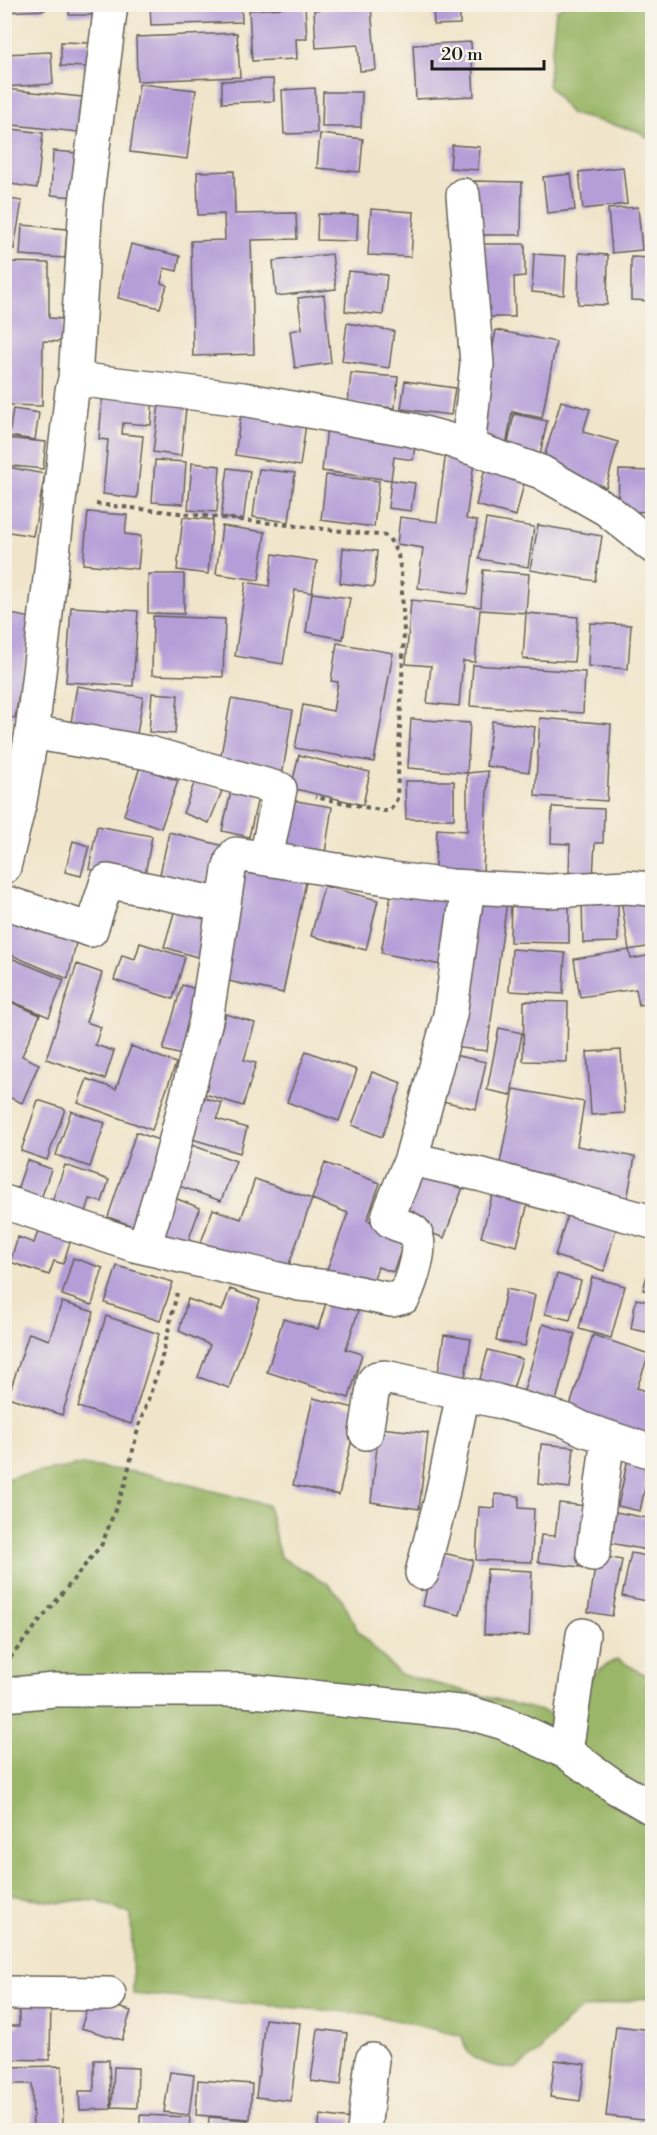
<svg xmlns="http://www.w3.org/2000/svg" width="657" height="2135" viewBox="0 0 657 2135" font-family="'Libre Bodoni',serif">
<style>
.forest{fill:#9ab668;stroke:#5b6942;stroke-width:1.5}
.building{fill:#b49ed8}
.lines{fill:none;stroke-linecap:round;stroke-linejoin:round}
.minor-casing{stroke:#666259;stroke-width:36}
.path{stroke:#666259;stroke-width:4;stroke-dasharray:4.5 4.5;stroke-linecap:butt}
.minor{stroke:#fff;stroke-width:33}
</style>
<rect width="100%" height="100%" fill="#f7f3e8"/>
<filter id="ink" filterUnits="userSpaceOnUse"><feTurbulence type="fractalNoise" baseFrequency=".0167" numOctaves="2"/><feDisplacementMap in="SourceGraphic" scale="12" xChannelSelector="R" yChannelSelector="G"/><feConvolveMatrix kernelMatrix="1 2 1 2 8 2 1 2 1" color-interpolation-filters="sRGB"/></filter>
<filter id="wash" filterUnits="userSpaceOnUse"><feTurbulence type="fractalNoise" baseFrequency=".008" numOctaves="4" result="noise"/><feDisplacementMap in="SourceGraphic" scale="24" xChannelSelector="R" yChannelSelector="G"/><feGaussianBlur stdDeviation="1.35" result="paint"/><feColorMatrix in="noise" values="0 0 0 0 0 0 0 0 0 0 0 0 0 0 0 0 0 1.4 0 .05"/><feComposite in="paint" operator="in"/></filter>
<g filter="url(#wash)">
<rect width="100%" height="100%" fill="#f0e5ca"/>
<path class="forest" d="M566,5h86v136l-14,-10 -67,-17 -23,-29 8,-75z
M82,1465l66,9 120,31 12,52 47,26 15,16 16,32 41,43 161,42c18,-23 31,-46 58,-57l34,20v268l-3,50 -68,12 -16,14 -26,29 -24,17c-15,-2 -39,-4 -48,-19 -3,-3 -4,-10 -5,-14l-93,-22 -236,-20 -2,-80 -34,-13 -18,-1 -18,3 -56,-9 -1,-414 12,-4z"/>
<g id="blocks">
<path class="building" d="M5,4h40v6l-40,2z
M69,4h35v11h-35z
M150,4h91l1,18 -91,3z
M408,4h52v20l-26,1 -1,-18h-25z
M283,5h22l2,34h-11l1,20 -45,2 -3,-51 35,-2z
M371,6l5,64 -16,1 -2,-26 -42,3 -2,-38z
M237,33l3,44 -103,4 -1,-44z
M61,42l28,1v24l-28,-1z
M471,42l3,54 -58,3 -3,-54z
M51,52l2,32 -49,3v-33z
M273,79l1,22 -52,2v-22z
M139,84l57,6 -9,69 -57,-7z
M315,88l2,45 -33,1 -2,-44z
M4,89l78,8 -4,35 -74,-8z
M323,92h39l-1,35h-39z
M4,128l39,5 -6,55 -33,-5 2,-21h-2z
M320,134l43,5 -3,33 -43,-4z
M452,145l28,2 -2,23 -28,-2z
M53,151l25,2 -2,44 -25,-2z
M623,167l4,37 -44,5 -4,-37z
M234,171l1,43 61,-1 1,26 -46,1 3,114 -61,2 -2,-115 34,-1 -1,-26 -26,1 -1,-43z
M571,174l4,36 -28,3 -4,-36z
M474,181l48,1 -1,53h-48z
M4,198l18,3 -8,48 -10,-1z
M638,207l4,43 -30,3 -4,-44z
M371,209l43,3 -3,45 -43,-2z
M318,214l40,1 -1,26 -40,-1z
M22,225l45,4 -2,29 -45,-3z
M131,244l49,12 -3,15 -13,-3 -3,15 6,2 -7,23 -42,-10z
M483,244h42v32l-11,1 1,40h-32z
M579,253l29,2 -1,50 -29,-1z
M332,254l4,35 -60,7 -3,-35z
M534,254l32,2 -2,39 -32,-3z
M631,257l21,1v43l-21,-1z
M4,262l45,1v55l14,1v23l-20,-1 -1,65 -38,-1z
M348,271l39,4 -4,40 -38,-4z
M324,295l7,68 -36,5 -5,-37 12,-2 -4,-31z
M347,323l47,8 -5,37 -47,-7z
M496,330l60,12 -14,76 -30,-6 -6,35 -31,-6z
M351,373l47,4 -3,31 -47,-5z
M405,381l50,7 -4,27 -50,-6z
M103,390l50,4 -2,31 -28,-2 -1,11 21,2 -6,62 -34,-4 5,-54 -9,-1z
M160,396l27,3 -6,57 -28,-4z
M561,401l29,8 -7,23 35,10 -12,45 -65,-19z
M242,407l65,10 -7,49 -65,-11z
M13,409l26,4 -4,27 -26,-4z
M514,414l33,7 -9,44 -33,-7z
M327,427l89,11 -3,22 -19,-3 -3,23 24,3 -4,28 -23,-3 3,-28 -69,-9z
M4,438l42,4 -3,27 -39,-4z
M446,451l29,4 -9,64 11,2 -9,73 -50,-6 5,-40 -26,-4 3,-27 37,5z
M155,460l31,2 -3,42 -31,-2z
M192,463l28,3 -3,46 -29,-2z
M486,464l40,11 -10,41 -40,-11z
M7,467l38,7 -12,62 -29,-5v-49z
M228,468l22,3 -7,50 -22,-4z
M259,469l36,4 -6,49 -36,-5z
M619,470l33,1v41l-34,-1z
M326,475l53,6 -5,46 -53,-7z
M88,512l39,3 -2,19 16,2 -3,33 -55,-5z
M183,517l30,3 -5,54 -31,-4z
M486,519l48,8 -6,40 -49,-8z
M538,525l64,11 -7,45 -65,-11z
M222,526l43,6 -6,48 -43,-6z
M4,536l5,1 -3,29h-2z
M343,548l34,3 -3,36 -34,-4z
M273,554l44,7 -5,32 -17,-3 -12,74 -48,-8 11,-74 23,4z
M483,570l46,4 -3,39 52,4 -4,45 -51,-3 3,-46 -46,-3 -5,52 -12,-1 -4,45 -32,-3 4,-37 -25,-2 5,-64 70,7z
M148,574h36v40l-36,-1z
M312,593l38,5 -7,41 -37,-7z
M71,607l67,4 -5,75 -67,-4z
M5,613l27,5 -17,100 -11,-2z
M153,616l72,3 -2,58 -71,-2z
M590,623l41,2 -3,44 -40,-3z
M337,643l56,10 -19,109 -79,-14 8,-43 30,6 5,-29 -7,-1z
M473,665l112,7 -2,41 -113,-7z
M77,686l66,11 -8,49 -66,-11z
M152,693l26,2 -3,39 -26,-2z
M231,699l62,11 -12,73 -63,-11z
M540,718l71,6 -4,77 -72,-5z
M411,719l59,4 -3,50 -59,-5z
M492,721l43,6 -6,45 -43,-6z
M4,754l14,5 -8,21 -6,-2z
M299,755l71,17 -7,33 -72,-17z
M140,767l38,14 -17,47 -37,-13z
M488,771l-5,100 -48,-3 2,-39 30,2v-58z
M195,781l27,10 -13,32 -26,-10z
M405,781h49v38h-48z
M233,783l27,6 -11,48 -27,-6z
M291,800l41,7 -9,59 -40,-7z
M552,807l52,2 -1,34h-8l-2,33 -24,-1 1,-31 -19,-1z
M97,826l55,10 -8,44 -55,-11z
M169,832l55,14 -10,46 -55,-13z
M73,841l16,5 -8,30 -16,-4z
M244,859l64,13 -25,121 -64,-14z
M393,883l61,11 -13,71 -60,-12z
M324,886l54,14 -12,50 -55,-14z
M652,894v52l-23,4 -8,-50z
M471,897l36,4 -20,150 -35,-4z
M511,898l58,1v44l-59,-1z
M178,899l36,10 -14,49 -36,-11z
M582,899h36v43l-35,1z
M4,913l72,30 -8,36 -64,-27z
M140,943l45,14 -12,42 -59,-19 8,-25 13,4z
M512,949l53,4 -2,41 -54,-3z
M629,950l2,9 21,-4v48l-13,2 -3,-16 -56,8 -6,-38z
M4,955l60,25 -15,37 -45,-19z
M77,964l25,9 -16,49 15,5 -6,18 19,6 -9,28 -59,-20z
M182,985l25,7 -18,65 -26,-7z
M4,999l36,16 -18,41 17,8 -17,39 -18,-8z
M524,1001l44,1 -1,60 -44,-1z
M226,1014l29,9 -11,37 12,3 -13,43 -41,-13z
M499,1028l23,5 -11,62 -24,-5z
M131,1046l45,17 -24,67 -74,-27 9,-24 29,10z
M621,1050l4,63 -34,2 -4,-63z
M306,1051l51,19 -18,51 -52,-19z
M445,1053l41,9 -10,47 -42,-10z
M372,1072l30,11 -20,54 -30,-12z
M514,1089l70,13 -7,44 58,11 -8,43 -129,-26z
M197,1096l25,7 -5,16 30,9 -7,25 -55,-16z
M38,1100l27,9 -18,51 -26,-9z
M71,1111l34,12 -15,44 -34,-12z
M136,1132l31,11 -28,85 -31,-11z
M186,1143l50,18 -15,40 -50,-18z
M27,1160l24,9 -12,36 -24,-9z
M325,1163l55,20 -13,37 40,14 -14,38 -15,-5 -9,25 -44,-17 23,-62 -36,-14z
M418,1163l47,19 -21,56 -47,-19z
M65,1165l44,15 -7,22 -12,-3 -7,23 -34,-12z
M255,1179l57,20 -28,80 -85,-31 14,-39 28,10z
M495,1185l35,10 -13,51 -36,-9z
M167,1195l33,13 -13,36 -33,-14z
M571,1203l48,15 -15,53 -49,-15z
M41,1222l32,11 -10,31 -9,-3 -5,14 -39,-13 8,-25 16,6z
M652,1257v35l-9,-2z
M73,1258l30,10 -11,37 -30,-10z
M117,1266l56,16 -13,39 -55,-18z
M557,1274l24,7 -11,39 -25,-6z
M592,1277l33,9 -14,52 -32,-9z
M230,1289l30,11 -31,88 -31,-11 12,-32 -31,-14 9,-32 34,12z
M506,1289l29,6 -10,51 -29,-5z
M330,1290l32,9 -16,50 16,5 -13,44 -82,-26 16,-53 35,10z
M636,1299l16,3v31l-21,-4z
M62,1302l32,10 -32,103 -54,-18 21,-64 20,7z
M106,1316l53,18 -28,90 -53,-17z
M543,1324l32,10 -20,70 -32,-10z
M444,1335l27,4 -7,45 -27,-5z
M593,1335l56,19 -12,34 15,5v47l-84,-28z
M488,1350l34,9 -11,37 -33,-10z
M313,1398l46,11 -20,86 -46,-10z
M379,1428l49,5 -9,76 -48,-7z
M541,1444l33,3 -4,41 -32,-4z
M628,1458l22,5 -10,48 -22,-5z
M651,1487h1v25h-5z
M495,1494l24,2v12l15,1 -2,53 -56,-2 3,-53 16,1z
M559,1503l36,4 -6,61 -51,-6 3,-27 14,1z
M616,1512l36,7 -5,31 -37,-7z
M435,1551l38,9 -13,55 -37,-9z
M631,1553l21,4v45l-30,-6z
M597,1555l25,5 -10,56 -24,-4z
M487,1569l45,2 -3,65 -45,-2z
M19,1998h32l-1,62 -46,-1v-33h15z
M90,1999l41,12 -9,29 -41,-12z
M265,2019l35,4 -9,78 -35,-4z
M616,2026l36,4v91l-46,-5z
M318,2029l29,4 -6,52 -30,-4z
M94,2060h15l2,49 -31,1 -1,-19h15z
M555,2060l30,4 -5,37 -30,-4z
M62,2066l1,64h-30l-1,-46h-24v-17z
M114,2067l24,1 -1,40 -25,-1z
M170,2072l24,3 -5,40 -25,-3z
M198,2080l54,4 -2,35 -54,-4z
M140,2115l50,2 -1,13h-49z
M320,2115l31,4 -2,11h-31z
M209,2117l39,3 -1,10h-39z"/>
</g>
</g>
<g filter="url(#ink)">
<use href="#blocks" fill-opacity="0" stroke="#666259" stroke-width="1.5"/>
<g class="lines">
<defs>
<path id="minor" d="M463,195l14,169 -9,83
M75,379l168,20 169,31 34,9 95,33 65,37 46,37
M32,732l117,21 131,36 -14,69
M4,867l16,-66 12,-69 40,-341 3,-12 11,-176 25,-199
M4,902l87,28 16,-49 116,24
M411,1159l71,16 170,47
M4,1202l130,43 165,39 30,3 63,13 12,-3c6,-13 22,-56 9,-66 -8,-6 -19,-5 -25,-13l1,-4 22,-55 39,-144 18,-128
M144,1247l28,-92 34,-135 23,-150 3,-10 4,-6 157,25 58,7 97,5 78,-4 26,2
M366,1433l8,-52 3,-3 8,-1 112,24 70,20 16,8 69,23
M593,1554l15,-117
M422,1573l19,-73 22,-106
M4,1695l50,-5h189l226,23 35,10 62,29 51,36 35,20
M566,1752l17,-117
M4,1993l105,1
M364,2130l8,-70"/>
</defs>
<use href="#minor" class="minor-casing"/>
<path class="path" d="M96,504l292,32 10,19 3,17 3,60 -7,167 -6,10 -6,2 -70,-14
M10,1658l92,-114 23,-60 13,-55 22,-64 17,-72"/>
<use href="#minor" class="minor"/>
</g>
</g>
<rect width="657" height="2135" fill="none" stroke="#f7f3e8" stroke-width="24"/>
<path d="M432 60v9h112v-9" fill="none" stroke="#1c1c1c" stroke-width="3"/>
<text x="441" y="60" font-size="18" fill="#1c1c1c" stroke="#f7f3e8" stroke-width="4.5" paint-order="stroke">20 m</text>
</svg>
